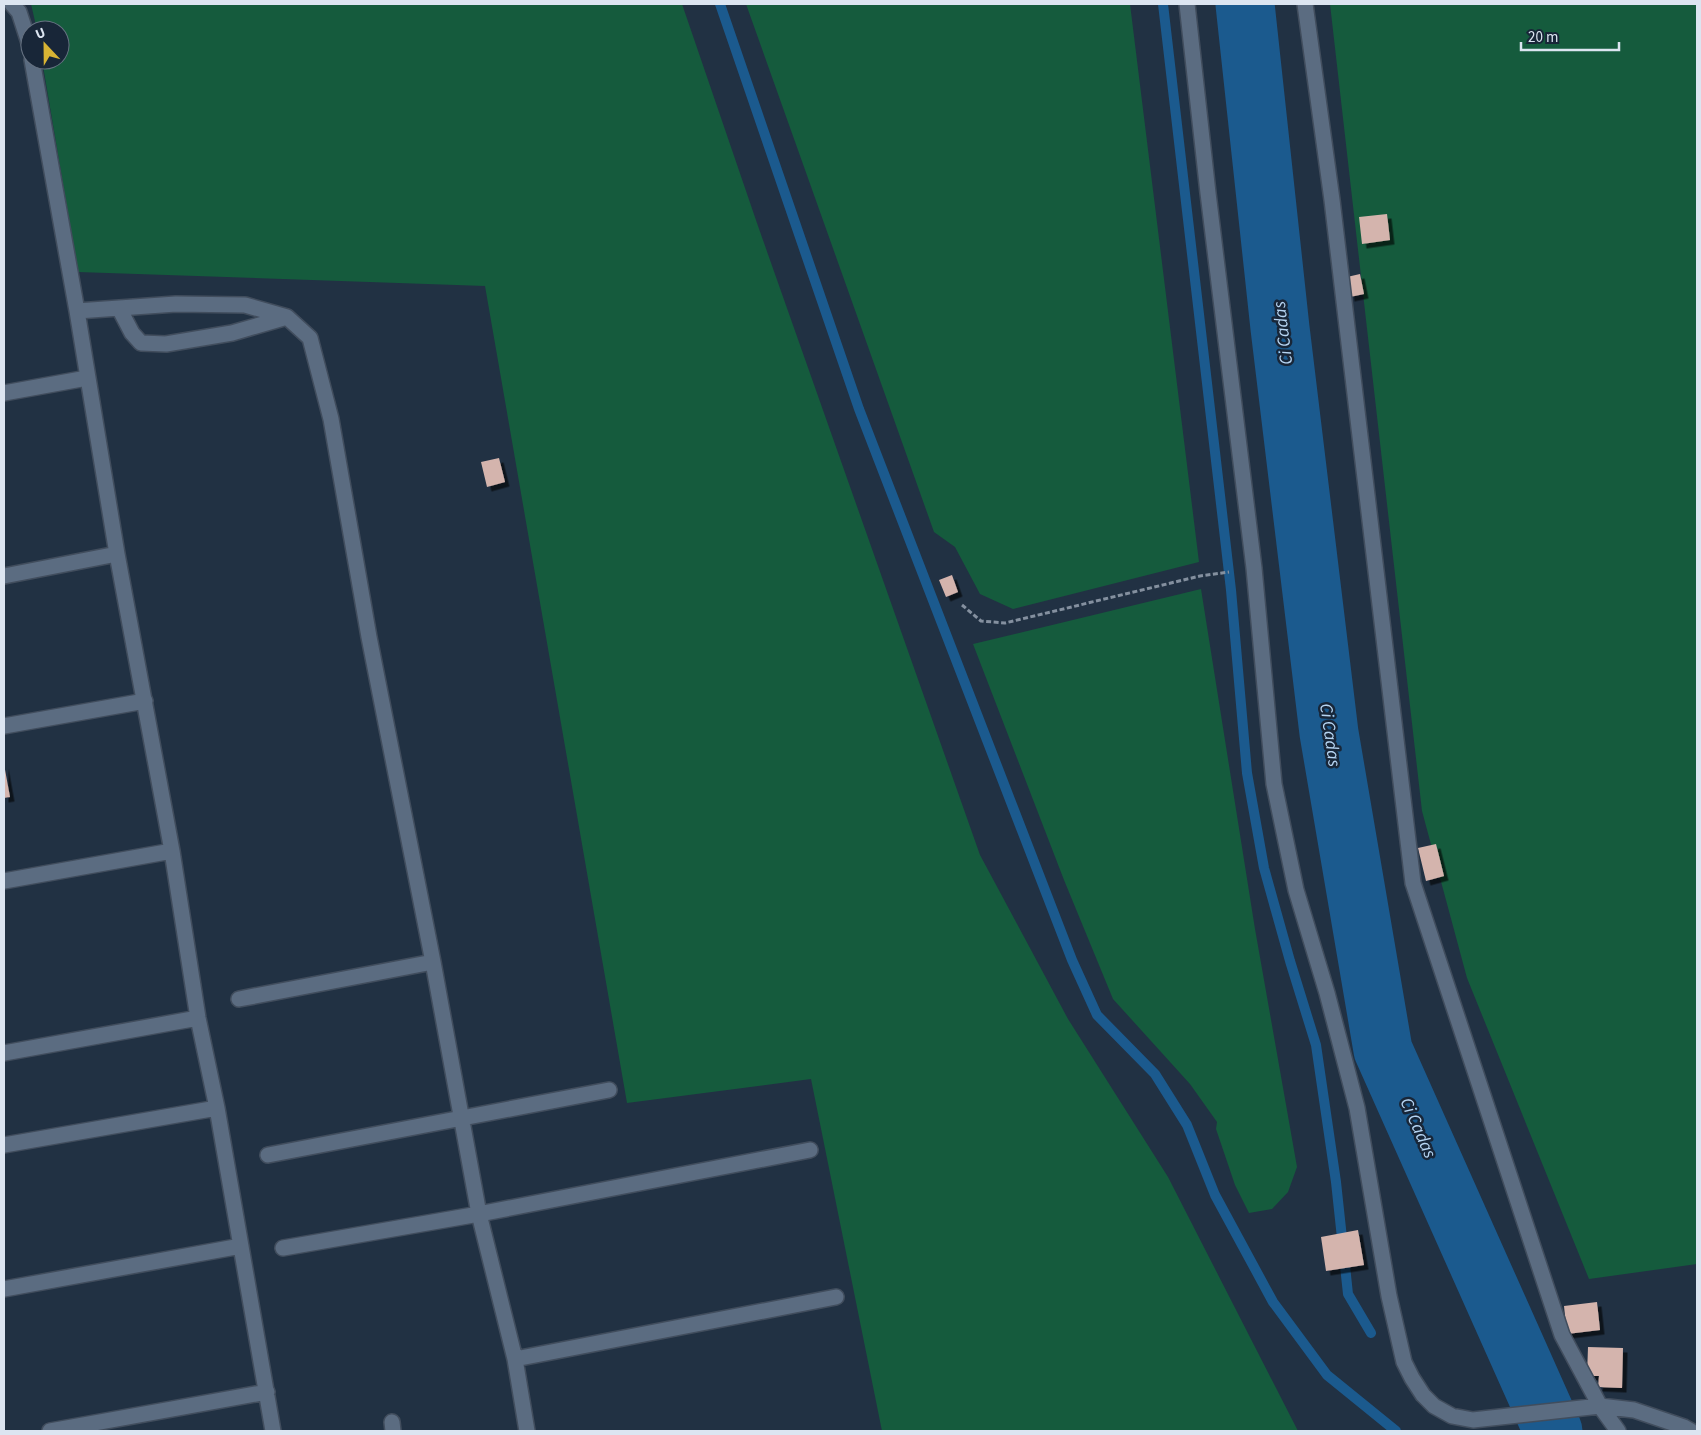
<svg xmlns="http://www.w3.org/2000/svg" width="1701" height="1435" viewBox="0 0 1701 1435" font-family="'Source Sans 3',sans-serif">
<style>
.green{fill:#155b3d}
.lines{fill:none;stroke-linecap:round;stroke-linejoin:round}
.stream{stroke:#1b5a8e;stroke-width:10}
.river{stroke:#1b5a8e;stroke-width:59}
.building{fill:#d4b4ad;filter:url(#shadow)}
.minor-casing{stroke:#414d5d;stroke-width:18}
.path{stroke:#84909f;stroke-width:3;stroke-dasharray:5 2.5;stroke-linecap:butt}
.minor{stroke:#5b6c81;stroke-width:15}
.labels{text-anchor:middle;dominant-baseline:central;stroke-width:5;stroke-linejoin:round;paint-order:stroke}
.water-label{font-size:18px;font-style:italic;fill:#b6d5f3;stroke:#182638}
</style>
<defs>
<filter id="shadow"><feDropShadow dx="4.5" dy="4.5" stdDeviation="0" flood-color="#0009"/></filter>
</defs>
<rect width="100%" height="100%" fill="#213143"/>
<path class="green" d="M31,4h651l76,222 222,629 88,164 100,158 130,254h-416l-71,-352 -184,24 -142,-817 -407,-14 -36,-212h18v-30h-23z
M746,4h384l69,558 -186,47 -33,-15 -25,-47 -21,-15z
M1330,4h367v1260l-108,15 -122,-301 -45,-167z
M1201,589l54,340 42,238 -9,25 -16,17 -23,4 -14,-28 -19,-56 1,-7 -27,-38 -77,-85 -49,-119 -91,-236z"/>
<g class="lines">
<path class="stream" d="M720,4l139,405 213,551 25,55 58,59 32,51 28,70 58,107 54,73 69,56
M1163,4l68,586 16,183 17,95 26,93 26,84 20,137 12,112 23,39"/>
<path class="river" d="M1245,4l35,324 49,405 54,317 170,381"/>
</g>
<path class="building" d="M1387,214l3,26 -28,4 -3,-27z
M1360,274l4,20 -14,3 -3,-20z
M499,458l6,24 -18,5 -6,-25z
M952,575l6,17 -12,5 -7,-17z
M4,764l6,33 -6,1z
M1436,844l8,32 -18,5 -8,-33z
M1358,1230l6,35 -38,6 -5,-34z
M1597,1302l3,28 -33,4 -3,-28z
M1588,1347l35,1 -1,40 -24,-1 1,-11h-12z"/>
<g class="lines">
<defs>
<path id="minor" d="M12,4l7,8 11,34
M1187,4l21,189 46,375 20,216 22,106 31,103 30,115 32,188 15,66 8,16 11,17 11,11 18,10 21,4 127,-14 18,25
M1305,4l27,196 81,683 149,452 38,71 34,4 50,17 7,4
M32,60l45,251 40,243 55,297 26,167 19,90 56,323
M119,308l13,25 9,10 25,1 66,-11 55,-16
M77,311l99,-7 69,1 42,12 23,21 21,81 38,218 64,325 46,252 36,145 12,72
M4,393l83,-15
M4,576l113,-22
M4,726l141,-25
M4,881l168,-30
M239,999l194,-37
M4,1053l194,-35
M4,1145l213,-37
M268,1155l341,-65
M283,1248l196,-34 331,-64
M4,1289l237,-43
M515,1359l321,-62
M392,1422l1,9
M50,1431l217,-39"/>
</defs>
<use href="#minor" class="minor-casing"/>
<path class="path" d="M962,605l19,16 24,2 195,-47 29,-4"/>
<use href="#minor" class="minor"/>
</g>
<g class="labels">
<g class="water-label">
<text transform="translate(1283 333) rotate(-97)">Ci Cadas</text>
<text transform="translate(1330 735) rotate(82)">Ci Cadas</text>
<text transform="translate(1418 1128) rotate(66)">Ci Cadas</text>
</g>
</g>
<rect width="1701" height="1435" fill="none" stroke="#dce5f1" stroke-width="10"/>
<g transform="translate(45 45) rotate(338)"><circle r="24" fill="#182638" stroke="#667282"/>
<path d="M0-4L9 19L0 12L-9 19Z" fill="#d8b434"/>
<text y="-8" font-size="14" font-weight="bold" text-anchor="middle" fill="#dce5f1">U</text>
</g>
<path d="M1521 42v8h98v-8" fill="none" stroke="#dce5f1" stroke-width="2.5"/>
<text x="1528" y="42" font-size="15" fill="#dce5f1" stroke="#182638" stroke-width="4" paint-order="stroke">20 m</text>
</svg>
